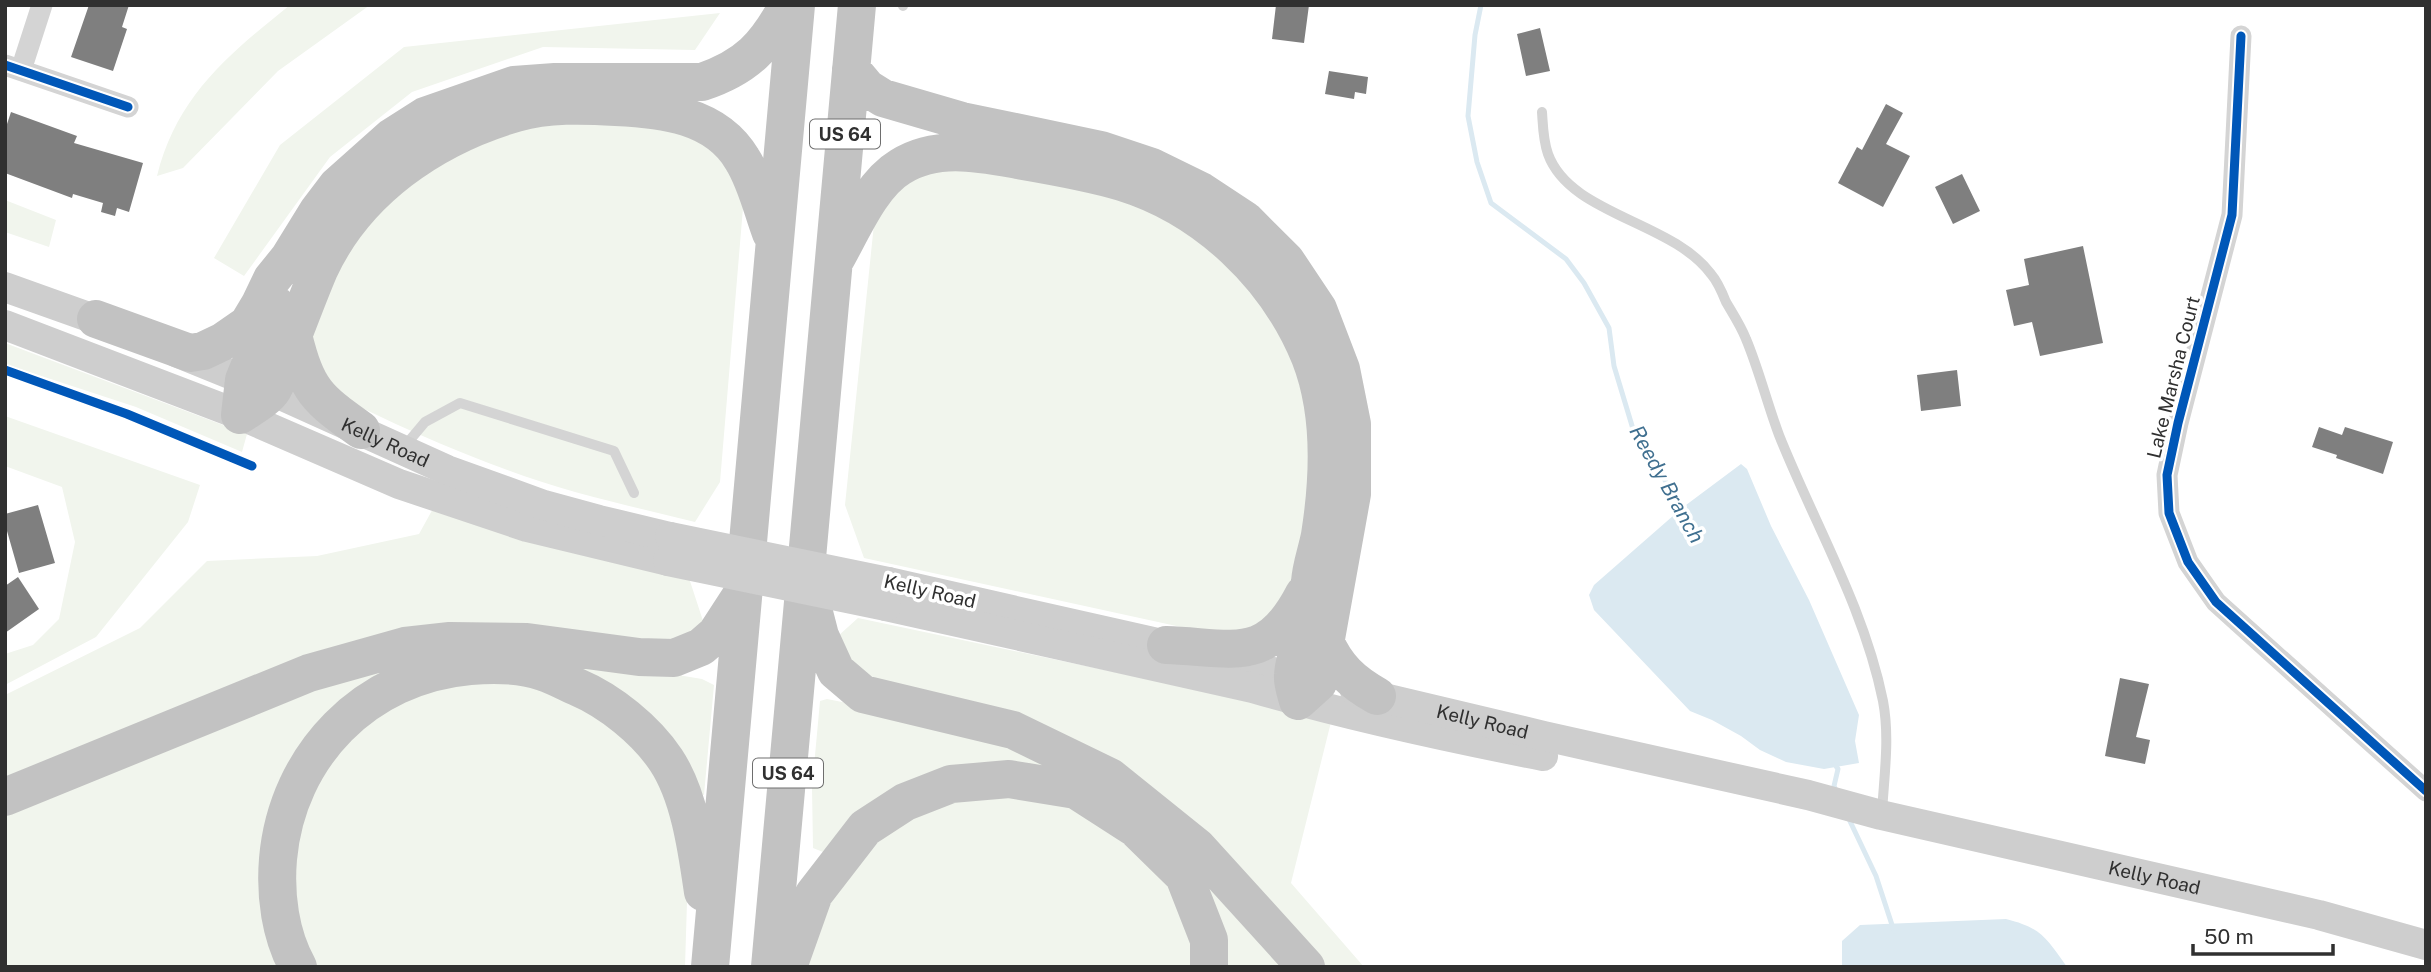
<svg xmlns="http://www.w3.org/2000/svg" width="2431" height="972" viewBox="0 0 2431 972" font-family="'Public Sans',sans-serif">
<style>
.green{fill:#f1f5ed}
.water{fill:#dbe9f1}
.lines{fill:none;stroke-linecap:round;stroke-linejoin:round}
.stream{stroke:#dbe9f1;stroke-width:5}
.building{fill:#7f7f7f}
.lane{stroke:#d4d4d4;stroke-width:10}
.street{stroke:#d4d4d4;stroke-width:21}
.secondary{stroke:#cecece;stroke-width:30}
.highway{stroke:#c2c2c2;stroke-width:38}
.secondary-bridge{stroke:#cecece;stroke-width:30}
.cycleway-casing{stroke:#fff;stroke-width:13}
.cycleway{stroke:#0057b8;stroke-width:9}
.labels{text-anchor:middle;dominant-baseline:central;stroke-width:7;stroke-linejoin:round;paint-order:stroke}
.shield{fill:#fff;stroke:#6e6e6e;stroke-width:2}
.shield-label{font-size:18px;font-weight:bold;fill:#303030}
.street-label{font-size:19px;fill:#303030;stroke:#fff}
.water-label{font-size:21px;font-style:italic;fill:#407090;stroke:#fff}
</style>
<rect width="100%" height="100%" fill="#fff"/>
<path class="green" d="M290,5h80l-92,66 -95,97 -26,8c20,-80 71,-121 133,-171z
M720,13l-25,37 -152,-3 -131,45 -82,65 -86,119 -30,-18 66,-113 124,-98z
M659,120l44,19 27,25 14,32 -24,286 -25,40c-40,-10 -80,-19 -120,-30 -85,-24 -169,-62 -248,-101l-18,-60 50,-101 54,-55 108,-50z
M947,163l169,29 57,24 89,82 27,51 19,57 5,56 -20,129 -44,47 -36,-4 -349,-76 -19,-53 29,-281 14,-31z
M5,200l51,20 -7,27 -44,-15z
M5,343l242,91 -5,18 -106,-45 -131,-43z
M5,416l195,69 -12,37 -92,115 -91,48v-31l28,-9 26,-26 16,-77 -13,-55 -57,-21z
M435,505l254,73 15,46 -33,23 -218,-18 -448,156v-90l135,-67 67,-67 110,-5 102,-22z
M858,618l474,100 -41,165 73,84h-46l-128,-142 -345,-161 -7,-28z
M551,654l151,25 12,6 -10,110 -7,-2z
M404,658l-117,120 -1,189h-281v-157l219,-91z
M475,674l96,18 83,68 34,109 -3,98h-375l-13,-28 -6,-103 16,-48 67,-79z
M827,699l136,27 101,39 -35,3 -206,84 -10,-4 -1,-60 8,-87z
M953,792l117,7 103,85 26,83h-398l19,-60 49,-70z
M1191,856l98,111h-67z"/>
<path class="water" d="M1741,464l6,5 24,57 38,74 50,115 -4,26 4,22 -35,6 -38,-7 -26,-12 -19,-14 -29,-16 -22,-9 -96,-101 -5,-15 5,-10 88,-77z
M2006,919c36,9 40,19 61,48h-225v-26l18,-16z"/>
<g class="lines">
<path class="stream" d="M1481,5l-6,30 -7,81 9,46 14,41 75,56 18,24 25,45 5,38 19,63 53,85
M1834,763l4,6 -4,17 3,7
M1848,817l28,59 18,55"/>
</g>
<path class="building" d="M89,5h40l-7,22 5,2 -14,42 -42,-14z
M1276,5h33l-5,38 -32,-4z
M1540,28l10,43 -24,5 -9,-42z
M1329,71l39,6 -2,17 -11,-2 -1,7 -29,-5z
M1886,104l17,9 -17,31 24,12 -27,51 -45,-24 19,-36 5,3z
M11,112l66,24 -3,7 69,20 -14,49 -12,-4 -2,8 -14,-4 2,-9 -30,-9 -1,4 -67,-25v-43z
M1962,174l18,37 -27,13 -18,-37z
M2083,246l20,97 -63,13 -8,-34 -18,4 -8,-36 23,-5 -5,-26z
M1957,370l4,36 -40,5 -4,-36z
M2319,427l23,8 3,-8 48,15 -10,32 -47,-16 1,-3 -25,-8z
M38,505l17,58 -36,10 -14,-49v-10z
M18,577l21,32 -34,24v-47z
M2120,678l29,6 -13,53 14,3 -5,24 -40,-8z"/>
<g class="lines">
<path class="lane" d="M903,6v-1
M1542,112c1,14 1,28 6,42 22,61 124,67 163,120 7,8 11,18 15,28 7,12 15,24 20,37 13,31 21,64 33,96 35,88 85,172 104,266 7,37 1,75 -1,112
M404,447l21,-25 35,-19 154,48 20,42"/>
<path class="street" d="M2241,36l-9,179 -54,208 -11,52 2,38 19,49 28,40 210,189
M5,65l123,42
M21,70l21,-65"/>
<g class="secondary">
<path d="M5,287l109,39"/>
<path d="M5,325l235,90 159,69 128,43 141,34"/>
<path id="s1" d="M176,352l96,39 175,79 97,35 55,15 71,17"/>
<path d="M888,582l278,63 147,37"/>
<path d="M886,606l367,82c95,28 193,49 290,68"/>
<path id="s2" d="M1355,691l189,45 264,59 73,20 438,100 107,30"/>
</g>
<path class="highway" d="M834,262c17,-29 36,-77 66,-95 36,-23 79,-14 118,-7 35,6 71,12 104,22 84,26 155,94 188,175 22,56 19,121 10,178 -3,16 -9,31 -10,47 -1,7 0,14 0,21 -3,24 -15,48 -17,72 -1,8 3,18 5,26l20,-18 34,-189v-70l-11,-55 -23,-60 -32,-48 -41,-41 -44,-29 -49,-24 -51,-17 -139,-29 -79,-23 -16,-10 -16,-19
M96,319l94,34 13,-2 19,-9 26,-18 12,-20 12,-25 17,-21 29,-47 19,-25 55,-49 33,-21 89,-31 41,-3h147c45,-15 64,-36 86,-77
M293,335c14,56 23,63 68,95
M240,415c10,-7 27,-16 33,-26 7,-12 10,-27 15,-40 10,-26 20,-53 31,-79 37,-80 114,-133 197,-157 32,-9 67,-8 100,-6 46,2 100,8 126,52 14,22 20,50 29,74
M240,415l4,-35 31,-76
M811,601l9,35 16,35 27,23 150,36 97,47 87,70 109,120
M1325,641c11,26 27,41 52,55
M1166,645c67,2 101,21 138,-51
M5,797l304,-124 96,-27 45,-5 77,1 112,15 35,1 27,-11 15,-13 26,-40
M298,967c-18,-32 -23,-72 -20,-108 9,-104 88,-184 192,-193 23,-2 50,-2 73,6 12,4 23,10 34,15 33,14 69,43 89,73 24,36 31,91 37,132
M710,967l86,-962
M770,967l87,-962
M788,967l26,-73 51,-66 40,-26 46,-18 58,-5 67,11 59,38 49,48 25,64v27"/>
<path class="secondary-bridge" d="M670,537l218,45
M668,561l218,45"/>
<defs>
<path id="cycleway" d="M2241,36l-9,179 -54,208 -11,52 2,38 19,49 28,40 210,189
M5,65l123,42
M5,370l122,44 125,52"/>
</defs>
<use href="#cycleway" class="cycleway-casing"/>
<use href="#cycleway" class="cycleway"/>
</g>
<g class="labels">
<g class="shield">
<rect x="810" y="119.5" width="70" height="29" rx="5"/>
<rect x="753" y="758.5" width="70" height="29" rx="5"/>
</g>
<g class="shield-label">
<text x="845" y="134">US 64</text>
<text x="788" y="773">US 64</text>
</g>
<g class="street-label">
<text transform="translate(2173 377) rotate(-76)">Lake Marsha Court</text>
<text stroke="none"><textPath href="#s1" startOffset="228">Kelly Road</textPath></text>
<text transform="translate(930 591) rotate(13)">Kelly Road</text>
<text stroke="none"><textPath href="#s2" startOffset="131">Kelly Road</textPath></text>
<text stroke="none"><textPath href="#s2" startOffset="821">Kelly Road</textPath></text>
</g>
<g class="water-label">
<text transform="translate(1667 484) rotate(61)">Reedy Branch</text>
</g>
</g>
<rect width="2431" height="972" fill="none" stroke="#303030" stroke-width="14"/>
<path d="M2193 944v10h140v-10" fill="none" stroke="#303030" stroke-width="3.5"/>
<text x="2204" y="944" font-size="21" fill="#303030" stroke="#ffffff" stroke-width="5" paint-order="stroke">50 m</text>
</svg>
